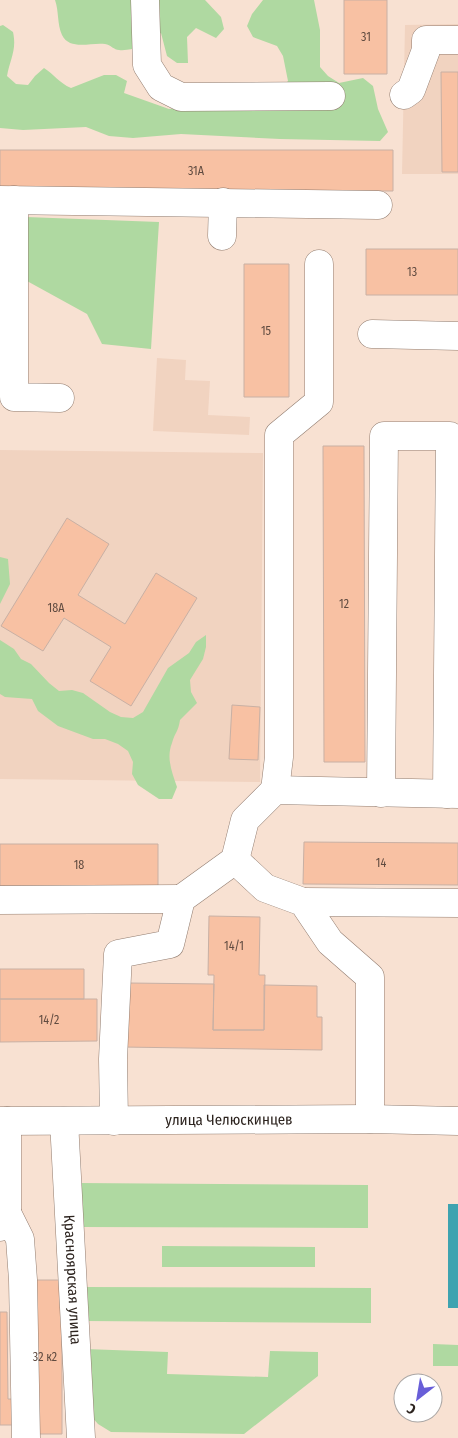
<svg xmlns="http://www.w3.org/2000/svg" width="458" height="1438" viewBox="0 0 458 1438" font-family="'Fira Sans Condensed',sans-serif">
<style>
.built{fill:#f1d3c0}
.green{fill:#afd9a1}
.water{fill:#3ea3b0}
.building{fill:#f8c1a3;stroke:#c8b0a4}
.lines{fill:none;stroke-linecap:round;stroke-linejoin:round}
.minor-casing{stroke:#927d70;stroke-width:29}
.major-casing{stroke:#927d70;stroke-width:29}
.minor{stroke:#fff;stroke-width:28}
.major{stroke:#fff;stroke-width:28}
.labels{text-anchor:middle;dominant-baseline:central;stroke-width:4.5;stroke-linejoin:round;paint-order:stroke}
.number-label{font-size:12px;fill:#604b40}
.street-label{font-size:15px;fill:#2d241f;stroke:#fff}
</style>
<rect width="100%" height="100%" fill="#f8e1d2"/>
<path class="built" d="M458,24v150h-56l3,-149z
M157,358l29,2 -1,20 25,1 -2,34 42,2 -1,18 -96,-4z
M0,450l263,3 -3,329 -260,-3z"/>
<path class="green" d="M55,0h150l16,17 3,12 -8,9 -20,-10 -9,9 1,26h-11l-10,-7 -6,-23 -11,6 -7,8c-8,1 -17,4 -24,3 -5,0 -8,-5 -14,-6 -14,-2 -35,7 -43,-9 -5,-11 -3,-24 -7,-35z
M263,0h51l6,30v37l8,9 11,7 24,-5 10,8 5,23 10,23 -8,9 -100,-2 -99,-5 -48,4 -24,-2 -23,-9 -63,3 -23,-2v-102l3,-1 10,7c4,18 -3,27 -6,44l9,8 12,1 7,-9 9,-8c10,6 15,15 27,20l33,-13h12l11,6 -3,12 45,16 111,-19 8,-9 -5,-25 -6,-10 -24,-9 -6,-11 5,-12z
M26,217l133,5 -8,127 -49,-5 -15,-30 -60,-33z
M0,557l8,2 2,25 -10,20z
M206,635v12l-3,12 -13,21 1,12 6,11 -17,17c-2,13 -5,12 -8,23 -6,15 0,29 5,44l-5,12h-13l-21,-14 -6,-11 1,-12 -5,-11 -10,-7 -13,-5h-12l-35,-13 -20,-15 -6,-12 -27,-2 -5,-3v-54l14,9 7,10 10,5 18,19 10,8 13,-1 11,3 27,19 11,5 12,1 10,-6 25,-44 21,-15 7,-11z
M77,1183l291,2v43l-288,-1z
M162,1246l153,1v20h-153z
M83,1287l288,1v35l-286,-2z
M433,1344l25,1v21h-25z
M85,1349l83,3 -1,22 101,3 2,-26 48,1v24l-74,58 -133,-2 -13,-8 -8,-9z"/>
<path class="water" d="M448,1204h10v104h-10z"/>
<path class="building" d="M344,0h43v74h-43z
M441,72h17v100h-16z
M0,150h393v41h-393z
M366,249h92v46h-92z
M244,264h45v133h-45z
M323,446h41l1,316h-41z
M67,518l42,26 -31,51 47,29 31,-51 41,25 -66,108 -41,-25 21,-34 -47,-29 -21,33 -42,-25z
M232,705l28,2 -2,53 -29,-1z
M304,842l154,1v42l-155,-1z
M0,844h158v42h-158z
M209,916l51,1 -1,58h6l-1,55h-51l1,-55h-6z
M0,969h84v30h-84z
M129,983l85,1 -1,46h51v-45l53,1v31h5v33l-200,-3z
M0,999h97v42l-97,1z
M28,1280h34v154h-35z
M0,1312h7l1,87h5v26h-13z"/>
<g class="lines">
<defs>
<g id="minor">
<path d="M145,0l2,65 14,22 20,10 150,-1"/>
<path d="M404,95l7,-5 15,-40v-10h32"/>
<path d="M0,200l378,5"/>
<path d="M14,200v197l46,1"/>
<path d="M222,236l1,-34"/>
<path d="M372,334l86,2"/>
<path d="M275,790l4,-33v-322l40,-33v-138"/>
<path d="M381,793l3,-357h66l-3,358"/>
<path d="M235,860l30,28 38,14 27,40 40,35v142"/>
<path d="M0,900l181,-1"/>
<path d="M303,902l155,1"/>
<path id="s1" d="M64,1121l17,317"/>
<path d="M114,1121l-1,-62 5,-105 52,-10 11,-45 54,-39 10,-40 30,-30 183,4"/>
<path d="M7,1213l13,26 3,41 3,158"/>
<path d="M0,1227l7,-14v-92"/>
</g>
<g id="major">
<path id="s2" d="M0,1121l370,-2 88,2"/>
</g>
</defs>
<use href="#minor" class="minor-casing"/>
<use href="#major" class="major-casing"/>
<use href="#minor" class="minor"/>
<use href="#major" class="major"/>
</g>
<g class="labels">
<g class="number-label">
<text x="366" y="37">31</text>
<text x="196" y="171">31А</text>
<text x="412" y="272">13</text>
<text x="266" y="331">15</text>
<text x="344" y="604">12</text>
<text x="56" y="608">18А</text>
<text x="381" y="863">14</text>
<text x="79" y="865">18</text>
<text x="234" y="946">14/1</text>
<text x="49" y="1020">14/2</text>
<text x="45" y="1357">32 к2</text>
</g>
<g class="street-label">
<text stroke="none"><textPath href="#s2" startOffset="229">улица Челюскинцев</textPath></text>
<text stroke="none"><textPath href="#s1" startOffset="159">Красноярская улица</textPath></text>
</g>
</g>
<g transform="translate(418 1398) rotate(211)"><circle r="24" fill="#ffffff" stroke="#aba7a5"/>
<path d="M0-4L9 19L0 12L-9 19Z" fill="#685ed8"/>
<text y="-8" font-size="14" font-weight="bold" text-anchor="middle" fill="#2d241f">С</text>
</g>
</svg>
